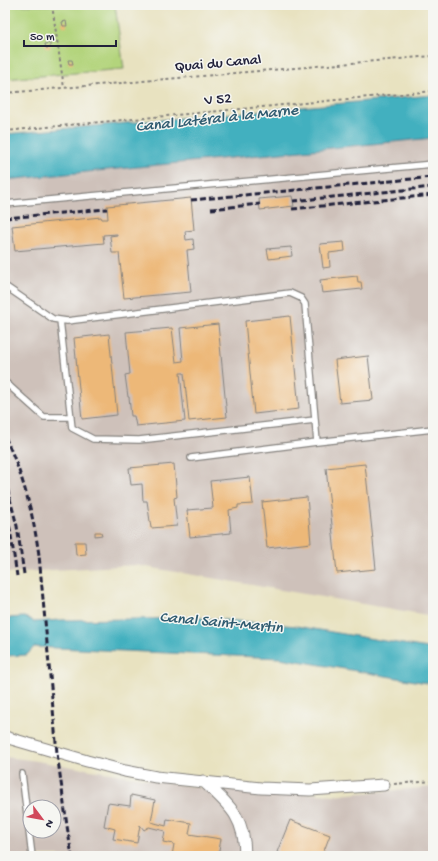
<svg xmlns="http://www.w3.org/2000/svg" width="438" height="861" viewBox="0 0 438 861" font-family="'Gochi Hand',sans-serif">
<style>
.industrial{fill:#cec1ba;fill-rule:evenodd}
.green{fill:#b3d47b;stroke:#6a7b5b}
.water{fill:#42b0bf;stroke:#32697d}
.building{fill:#edb878}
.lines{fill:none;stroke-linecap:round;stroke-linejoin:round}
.service-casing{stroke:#85827e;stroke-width:8}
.minor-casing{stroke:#85827e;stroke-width:13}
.path{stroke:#85827e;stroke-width:2;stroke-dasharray:3 3;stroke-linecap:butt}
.service{stroke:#fff;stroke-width:5.5}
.minor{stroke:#fff;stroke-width:11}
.rail{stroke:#22223b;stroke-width:3;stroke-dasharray:6 3;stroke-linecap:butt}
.labels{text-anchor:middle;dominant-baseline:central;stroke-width:3;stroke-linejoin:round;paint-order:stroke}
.street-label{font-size:15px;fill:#22223b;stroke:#f6f6f2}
.water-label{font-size:16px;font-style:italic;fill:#2f5b70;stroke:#f6f6f2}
</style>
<rect width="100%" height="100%" fill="#f6f6f2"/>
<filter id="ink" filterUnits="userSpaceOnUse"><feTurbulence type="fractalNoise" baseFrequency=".025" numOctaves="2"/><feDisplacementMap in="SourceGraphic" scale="8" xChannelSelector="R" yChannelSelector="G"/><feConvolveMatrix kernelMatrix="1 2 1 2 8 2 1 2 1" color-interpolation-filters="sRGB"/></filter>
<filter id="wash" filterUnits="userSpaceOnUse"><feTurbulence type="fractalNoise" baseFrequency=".012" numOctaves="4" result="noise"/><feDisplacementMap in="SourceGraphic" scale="16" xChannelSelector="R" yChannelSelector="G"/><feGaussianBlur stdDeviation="0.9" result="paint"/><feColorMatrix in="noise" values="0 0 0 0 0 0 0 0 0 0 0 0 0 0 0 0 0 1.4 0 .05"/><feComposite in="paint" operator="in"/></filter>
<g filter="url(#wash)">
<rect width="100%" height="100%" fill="#e8e2c0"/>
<path class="industrial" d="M433,138v478l-298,-51 -130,8v-393z
M5,757l25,3 172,28 135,7 96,-8v69h-428zM30,807h24v24h-24z"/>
<path class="green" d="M5,5h110l9,64 -119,10z"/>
<path class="water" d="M433,95v43l-428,42v-46z
M24,617l8,3 1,2 27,-2 141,-2 95,8 137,23v35l-153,-26 -246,-11 -7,8 -22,1v-38z"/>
<g id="blocks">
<path class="building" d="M66,21l1,5h-4l-1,-4z
M50,43v5h-4l-1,-4z
M68,60h4l1,4h-4z
M292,196l2,10 -34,4 -1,-11z
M191,198l3,32 -9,1 1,9 7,-1 1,10 -7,1 4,42 -67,6 -5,-45h-7l-2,-17 7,-1v-1l-14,1 1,8 -89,8 -3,-25 89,-9 1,2h6l-1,-13z
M344,242l1,9 -16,2 1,14 -7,1 -3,-24z
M291,247l1,9 -23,3 -2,-10z
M357,276l1,6h3l1,7 -40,4 -2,-13z
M290,316l9,93 -45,5 -9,-93z
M218,324l9,93 -38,4 -5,-48h-4l5,48 -49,5 -2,-10h-3l-2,-19h-1l-3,-22 5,-1 -4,-42 46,-4 4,34 7,-1 -3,-33z
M109,334l8,81 -35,4 -8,-81z
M368,356l5,44 -33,3 -5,-43z
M174,464l3,33 -3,1 3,28 -26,2 -4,-27h-4l-1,-17 -11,1 -2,-17z
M365,464l11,105 -39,4 -11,-105z
M250,477l3,27 -15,1v3l-9,2 2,23 -41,4 -3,-27 26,-2 -3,-27z
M307,497l4,46 -44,5 -5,-46z
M95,532h6l1,3 -7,1z
M75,542h10l1,12 -10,1z
M131,795l24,5 -4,22 15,4 1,-7 24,4 -2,11 32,5 -3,17h-46l2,-12 -11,-2 2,-11 -16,-4 -5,3 -4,-5 -3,18 -24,-4 2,-10 -11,-3 4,-23 22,3z
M290,820l40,15 -8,21h-40v-2l-5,-2z"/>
</g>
</g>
<g filter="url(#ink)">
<use href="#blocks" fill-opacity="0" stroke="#85827e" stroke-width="1"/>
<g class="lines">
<defs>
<path id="service" d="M5,204l428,-40
M5,286l48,33 14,2 223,-28 11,5 4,6 12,138 116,-13
M60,320l12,108 21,11 46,1 176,-20
M5,382l39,35h27
M191,458l126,-16
M22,774l10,82"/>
<path id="minor" d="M5,737l82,24 38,10 31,6 105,11 49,2 74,-5
M203,781c27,25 42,36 42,75"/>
</defs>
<use href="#service" class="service-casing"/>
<use href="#minor" class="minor-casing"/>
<path class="path" d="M52,5l12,83
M5,93l428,-37
M5,131l428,-40
M394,784l39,-3"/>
<use href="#service" class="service"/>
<use href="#minor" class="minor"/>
<path class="rail" d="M191,200l242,-23
M293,201l140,-14
M211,209l49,-5
M292,209l141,-14
M5,218l102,-9
M5,437c18,38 28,76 34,118l18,198 10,73 5,30
M5,480l12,46 7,48
M5,509l5,20 7,47"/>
</g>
</g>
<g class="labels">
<g class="street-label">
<text transform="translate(218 64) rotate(-5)">Quai du Canal</text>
<text transform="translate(218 100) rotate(-5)">V 52</text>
</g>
<g class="water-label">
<text transform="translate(217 120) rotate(-6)">Canal Latéral à la Marne</text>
<text transform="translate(221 624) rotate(5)">Canal Saint-Martin</text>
</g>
</g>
<rect width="438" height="861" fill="none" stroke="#f6f6f2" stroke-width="20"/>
<g transform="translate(42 819) rotate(122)"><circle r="19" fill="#f6f6f2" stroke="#a1a1a9"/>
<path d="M0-3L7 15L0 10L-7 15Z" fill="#d1495b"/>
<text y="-6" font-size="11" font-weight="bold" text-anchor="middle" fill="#22223b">N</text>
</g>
<path d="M24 40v6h92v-6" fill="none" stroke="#22223b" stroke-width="2"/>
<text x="30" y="40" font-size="12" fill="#22223b" stroke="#f6f6f2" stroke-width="3" paint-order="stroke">50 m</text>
</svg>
